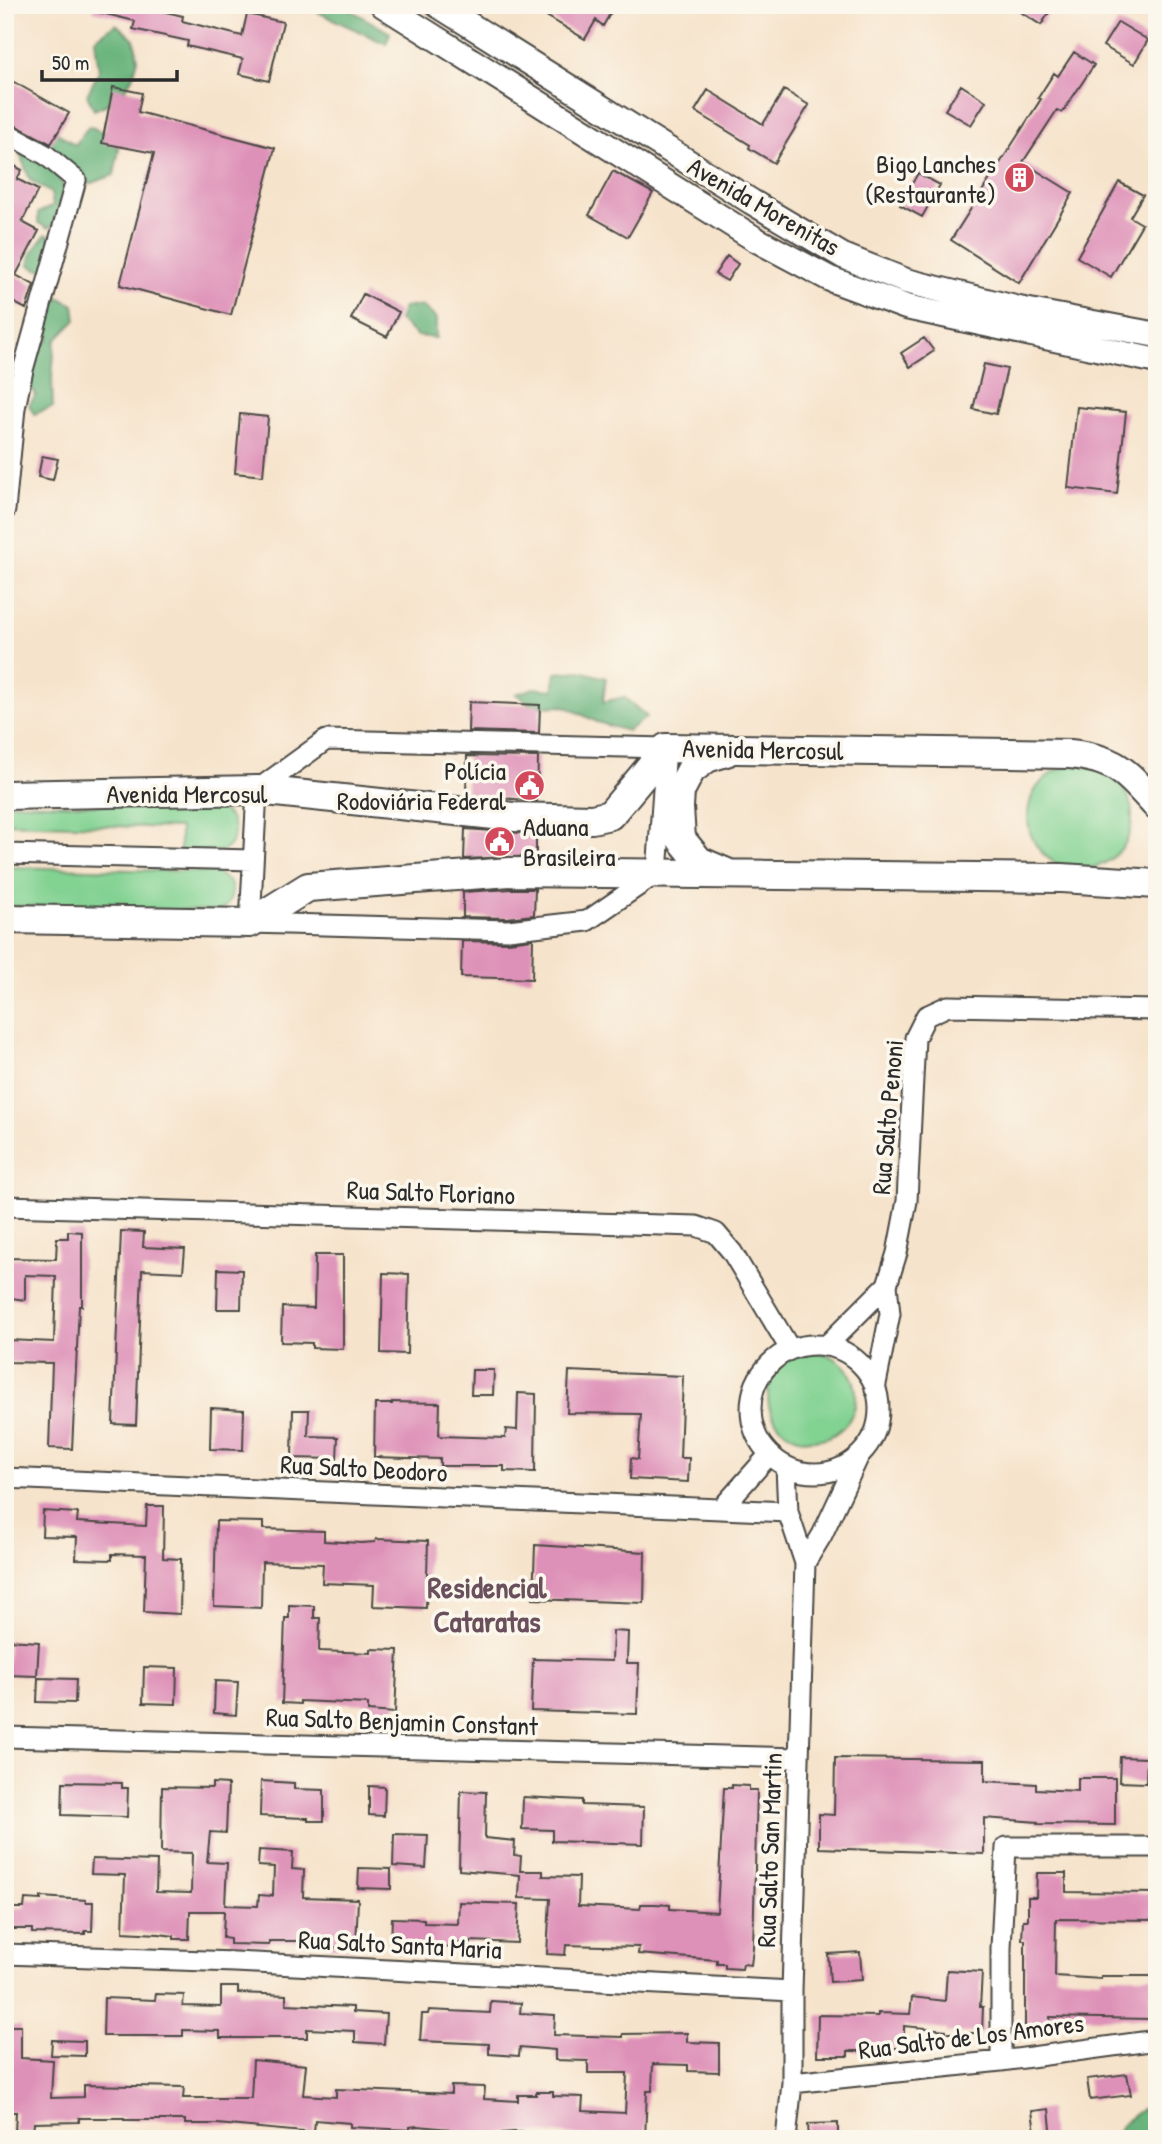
<svg xmlns="http://www.w3.org/2000/svg" width="1162" height="2144" viewBox="0 0 1162 2144" font-family="'Patrick Hand',sans-serif">
<style>
.green{fill:#82d292;stroke:#567e5e;stroke-width:2}
.forest{fill:#69b47c;stroke:#4a7054;stroke-width:2}
.building{fill:#de91b8}
.lines{fill:none;stroke-linecap:round;stroke-linejoin:round}
.minor-casing{stroke:#494743;stroke-width:23}
.major-casing{stroke:#494743;stroke-width:28}
.highway-casing{stroke:#494743;stroke-width:32}
.minor{stroke:#fff;stroke-width:19}
.major{stroke:#fff;stroke-width:24}
.highway{stroke:#fff;stroke-width:28}
.labels{text-anchor:middle;dominant-baseline:central;stroke-width:7;stroke-linejoin:round;paint-order:stroke}
.poi-label{font-size:26px;fill:#2b2b2b;stroke:#fbf7ec;text-anchor:end}
.street-label{font-size:26px;fill:#2b2b2b;stroke:#fbf7ec}
.quarter-label{font-size:30px;font-weight:bold;fill:#6a4f5c;stroke:#fbf7ec}
</style>
<rect width="100%" height="100%" fill="#fbf7ec"/>
<filter id="ink" filterUnits="userSpaceOnUse"><feTurbulence type="fractalNoise" baseFrequency=".0143" numOctaves="2"/><feDisplacementMap in="SourceGraphic" scale="14" xChannelSelector="R" yChannelSelector="G"/><feConvolveMatrix kernelMatrix="1 2 1 2 8 2 1 2 1" color-interpolation-filters="sRGB"/></filter>
<filter id="wash" filterUnits="userSpaceOnUse"><feTurbulence type="fractalNoise" baseFrequency=".00686" numOctaves="4" result="noise"/><feDisplacementMap in="SourceGraphic" scale="28" xChannelSelector="R" yChannelSelector="G"/><feGaussianBlur stdDeviation="1.57" result="paint"/><feColorMatrix in="noise" values="0 0 0 0 0 0 0 0 0 0 0 0 0 0 0 0 0 1.4 0 .05"/><feComposite in="paint" operator="in"/></filter>
<g filter="url(#wash)">
<rect width="100%" height="100%" fill="#f6e3cb"/>
<path class="green" d="M1028 817a52 52 0 1 1 104 0a52 52 0 1 1-104 0Z
M5,803l210,5c21,7 26,30 8,43l-43,1v-24l-175,-5z
M5,867l211,5 14,11c4,12 0,22 -11,28l-214,-5z
M768 1396a44 44 0 1 1 88 0a44 44 0 1 1-88 0Z"/>
<path class="forest" d="M287,5h55l48,28 -4,11 -77,-36z
M116,24l18,15 4,20 -5,17 -14,23 -25,11 -7,-15 12,-24 -4,-32z
M34,117l41,28 14,-19 22,10 8,13 -5,26 -30,11 -29,-35 -31,-21z
M19,152l21,3 15,14 11,24 -4,26 -14,9 -10,-5v-10l15,-7 -2,-13 -21,-13z
M46,234l10,5 -8,31 -11,-1 -8,-4 3,-13z
M50,293l24,12 2,15 -21,21 -3,38 1,28 -19,7 -5,-9 7,-10 -6,-10 7,-30 6,-13 6,-2v-11l-5,-4z
M422,306l14,12v20l-19,-2 -18,-16 5,-13z
M580,671l26,7 -3,24 21,-5 23,20 -20,14 -30,-9 -32,-16 -31,1 -18,-13 18,-6 19,2 3,-17z
M1157,2098v41h-42l7,-15z"/>
<g id="blocks">
<path class="building" d="M94,5h42l47,11 -1,5 60,15 5,-22 36,8 -14,59 -30,-7 4,-15 -56,-13 1,-5 -55,-12 2,-8 -42,-10z
M528,5h87l-12,21 -7,-6 -11,19z
M1010,5h44l-13,20z
M1118,22l30,18 -14,24 -31,-18z
M1074,52l20,13 -32,48 -5,-3 -34,52 50,31 -54,90 -68,-43 90,-141 -3,-1 16,-25 4,3z
M5,77l64,36 -18,31 -46,-24z
M961,85l25,16 -15,24 -26,-15z
M113,87l29,6 -4,19 137,36 -44,167 -111,-30 34,-132 -52,-10z
M708,90l55,34 21,-34 25,15 -35,58 -25,-15 1,-3 -55,-34z
M5,161l17,9 -5,9 21,11 -16,32 17,9 -23,44 18,10 -8,24 -21,-11z
M613,171l40,22 -25,44 -39,-22z
M918,173l22,12 -18,32 -22,-12z
M1119,182l24,13 -13,22 12,7 -31,53 -34,-20z
M727,256l11,8 -11,17 -12,-7z
M363,294l36,18 -12,25 -36,-18z
M924,338l10,13 -24,16 -9,-14z
M984,364l23,5 -11,45 -23,-5z
M1077,407l49,5 -9,82 -49,-6z
M240,414l28,3 -5,59 -28,-3z
M42,456l16,3 -5,21 -15,-3z
M469,702l71,3 -1,28 -71,-2z
M467,756l71,1 -1,44 -71,-6z
M465,829l71,5v22l-72,3z
M511,889h24l-1,26 -27,3 -44,-1v-25z
M533,939l-1,40 -71,-2 1,-36 46,1z
M68,1231l14,1v74h-3l-7,143 -23,-1 3,-85 -45,-1 1,-22 46,2 2,-66 -31,-1v25l-20,-3v-39l51,1 1,-21h11z
M121,1231l23,1 -1,15 42,2 -2,23 -41,-2 -6,155 -23,-1z
M315,1255h28v94l-31,-1v-5l-31,-1 1,-35 32,1z
M218,1269l24,1 -1,39h-24z
M383,1273l26,1 -2,80 -26,-1z
M472,1370h22l-1,25h-22z
M569,1371l114,5 -3,82h9l-1,24 -58,-3 1,-21 7,1 3,-45 -74,-1z
M518,1393l18,1 -1,78 -31,-1v-5h-64v-7l-66,-2 1,-53h17v-2l48,1 -1,33 66,2 1,-9 11,1z
M211,1408l33,2 -1,40 -33,-1z
M293,1410h16l-1,26 30,1 -1,22 -45,-1z
M147,1506h17l-1,52 18,1 -1,55 -36,-2 2,-57 -34,-1v6l-36,-1 1,-22 -35,-1 1,-25 35,2 -1,9 69,4z
M216,1521l47,1v7l61,2v10l38,2 13,-1 1,-3 52,2 -2,67 -53,-2 1,-21 -52,-2 1,-19 -61,-2 -1,46 -47,-2z
M535,1545l110,7 -1,51 -111,-4z
M289,1605l25,1v12h6l-1,33 52,2v-4l27,1 -3,63 -27,-2v-7l-68,-3v3l-18,-1 3,-85h4z
M613,1631l15,1 -1,31h12l-2,51 -106,-3 2,-52 79,2z
M8,1640l31,2 -2,34 -30,-1z
M144,1667l33,1 -1,36 -33,-1z
M38,1678l38,1 -1,24 -38,-1z
M215,1681l23,1 -2,33 -22,-2z
M1120,1757l27,1 -1,25 -27,-1z
M835,1758l150,2v21l51,3v5l42,2v-13h37v47l-78,-1 1,-2 -54,-4v36l-165,-6v-34l15,1z
M261,1781l33,2v6l30,1v31h-16v-3h-4l-44,-2z
M63,1782l59,1v5h6l-1,29 -65,-2z
M212,1783l16,1 -2,49 -16,-1 -3,30 20,1 -2,42 33,1 1,-11 14,1 1,-29 -16,-1 1,-16 34,2 -1,17 12,1 -1,27 55,2 -2,49 -30,-1 1,-6h-58v4l-39,-1v-5l-7,-1 1,-27h-34l-1,28h-15v-3l-15,-2 -36,-2 2,-57 -34,-1 1,-15 65,2 -1,31 35,1 1,-40 -31,-1 1,-65 50,1z
M732,1785l17,1v4h8l-4,158 -2,17 -8,-1 -1,5 -17,-1v-4h-8v-4l-79,-6 1,-7 -73,-2 -1,10 -18,-1 3,-55 -31,-1 1,-23 -61,-5 2,-79 25,1 -1,46 30,3 -1,14 7,1 -1,15h23v5l36,1 -1,29 62,3 1,-5h14l15,1v4l47,3 7,-124h8z
M369,1786l16,1 -1,29 -15,-1z
M523,1797l59,3v5l62,2 -1,37 -91,-3v-11l-30,-1z
M394,1834l34,1 -2,33 -33,-2z
M359,1868l32,1v20l-33,-1z
M1037,1873h29v19l91,1v27l-101,-1 -1,57 46,3v-3h51l-2,43 -100,-2v17l-25,2v-96h-3l1,-20h5v-23h8z
M41,1897l45,3v2h7l-1,29h-7v3l-53,-1v-4h-27v-21h19l1,-9 16,1z
M459,1902l60,2 -2,39 -46,-2v2h-14v5l-66,-3 1,-27 32,1v4l34,1z
M860,1952l2,28 -32,2 -2,-28z
M947,1970l35,2 -2,35h3l-1,26h-36v-3l-42,-4v22h-41l1,3h-16v5h-31l1,-41 60,1v-3l32,1 2,-17 33,4z
M221,1987h17v6l48,2v9l67,3v5l33,2 -2,30 -29,-2v-11l-48,-2v9h-87v-7l-37,-1v6h-80l1,-38 51,2 1,-6 28,1 -1,11 38,1z
M491,2001l30,2 -1,10 35,2 -1,20 69,2v-3l64,-1v9l32,1v29l-31,-1v-6l-35,-1 -1,27h-5l-2,48h-45l-35,-5 -50,-2 -13,1v3l-19,-1v3l-34,-2v-7l-31,-3 -8,1v3l-60,-3v-4l-35,-3 -1,13 -97,-9h-32v-4h-61v-2h-45v4l-45,1 -1,10 -18,-1 1,-20h-11v-86h16v32l32,2 -2,38 33,-1v-12l100,2 -1,11h68l2,-38 53,5 -3,30 33,2v-8l115,5v-8l34,1 -1,12 34,2v-6h18v-3h17v4l30,1 -1,14 43,2 2,-40h-39v-12l-33,-1v-10l-35,-3 -1,9 -30,-2v-10l-69,-3 2,-27h6l1,-4 61,3z
M52,2040l33,1v15l-34,-1z
M1127,2074l4,21 -41,5 -3,-21z
M1049,2109l3,30h-16l-4,-28z
M838,2123v15l-29,1 -1,-15z"/>
</g>
</g>
<g filter="url(#ink)">
<use href="#blocks" fill-opacity="0" stroke="#494743" stroke-width="2"/>
<g class="lines">
<defs>
<path id="minor" d="M5,132l41,23 30,25 -53,190 -8,38 -10,102
M326,740l340,8 -9,125 -70,48 -79,9 -258,-7 7,-133z
M5,854l248,6
M5,1206l691,20 20,7 16,19 58,97
M751 1409a64 64 0 1 1 128 0a64 64 0 1 1-128 0Z
M826,1346l61,-61
M875,1389l15,-75 -3,-29 10,-32 10,-52 8,-163 11,-22 22,-10 209,4
M786,1467l2,45 17,51 -13,428v92l-6,56
M5,1478l783,34
M721,1509l48,-54
M805,1563l17,-28 36,-77
M5,1737l793,21
M5,1954l230,8 557,29
M1001,2061v-113l5,-101h151
M792,2083l209,-22 156,-21"/>
<path id="major" d="M383,5l372,234 75,40 76,28 251,54
M438,5l314,197 91,54 63,25 113,28 138,26"/>
<path id="highway" d="M726,752l-19,6 -16,12 -11,21 -1,16 2,32 18,22 28,12
M5,795l252,-5 256,27 79,2 18,-4 56,-67 404,6c47,5 56,18 87,52
M5,919l245,4 58,-36 202,-15 552,6 95,6"/>
</defs>
<use href="#minor" class="minor-casing"/>
<use href="#major" class="major-casing"/>
<use href="#highway" class="highway-casing"/>
<use href="#minor" class="minor"/>
<use href="#major" class="major"/>
<use href="#highway" class="highway"/>
</g>
</g>
<defs>
<symbol id="building-disc" viewBox="-11 -11 22 22"><circle r="9.5" fill="#d1495b" stroke="#fbf7ec"/><path d="M-4-6H4V6H1V3H-1V6H-4ZM-2.5-4.3h1.7v1.8h-1.7ZM.8-4.3h1.7v1.8H.8ZM-2.5-1h1.7V.8h-1.7ZM.8-1h1.7V.8H.8Z" fill="#fff"/></symbol>
<symbol id="civic-disc" viewBox="-11 -11 22 22"><circle r="9.5" fill="#d1495b" stroke="#fbf7ec"/><path d="M-.6-6.5H3V-4.5H.6V-3L4-1V1h2V6H-6V1h2V-1L-.6-3ZM-1.2 2.5V6h2.4V2.5Z" fill="#fff"/></symbol>
</defs>
<g fill-rule="evenodd">
<use href="#building-disc" x="1002" y="160" width="35" height="35"/>
<use href="#civic-disc" x="512" y="768" width="35" height="35"/>
<use href="#civic-disc" x="482" y="824" width="35" height="35"/>
</g>
<g class="labels">
<g class="poi-label">
<text x="996" y="163">Bigo Lanches<tspan x="996" dy="30">(Restaurante)</tspan></text>
<text x="506" y="770">Polícia<tspan x="506" dy="30">Rodoviária Federal</tspan></text>
<text x="523" y="826" text-anchor="start">Aduana<tspan x="523" dy="30">Brasileira</tspan></text>
</g>
<g class="street-label">
<text transform="translate(764 206) rotate(30)">Avenida Morenitas</text>
<text transform="translate(763 749) rotate(1)">Avenida Mercosul</text>
<text x="187" y="793">Avenida Mercosul</text>
<text transform="translate(887 1117) rotate(-85)">Rua Salto Penoni</text>
<text transform="translate(431 1192) rotate(2)">Rua Salto Floriano</text>
<text transform="translate(364 1468) rotate(3)">Rua Salto Deodoro</text>
<text transform="translate(402 1721) rotate(2)">Rua Salto Benjamin Constant</text>
<text transform="translate(769 1850) rotate(-88)">Rua Salto San Martin</text>
<text transform="translate(400 1944) rotate(3)">Rua Salto Santa Maria</text>
<text transform="translate(971 2036) rotate(-7)">Rua Salto de Los Amores</text>
</g>
<g class="quarter-label">
<text x="487" y="1587">Residencial<tspan x="487" dy="34">Cataratas</tspan></text>
</g>
</g>
<rect width="1162" height="2144" fill="none" stroke="#fbf7ec" stroke-width="28"/>
<path d="M42 70v10h135v-10" fill="none" stroke="#2b2b2b" stroke-width="3.5"/>
<text x="52" y="70" font-size="21" fill="#2b2b2b" stroke="#fbf7ec" stroke-width="5" paint-order="stroke">50 m</text>
</svg>
